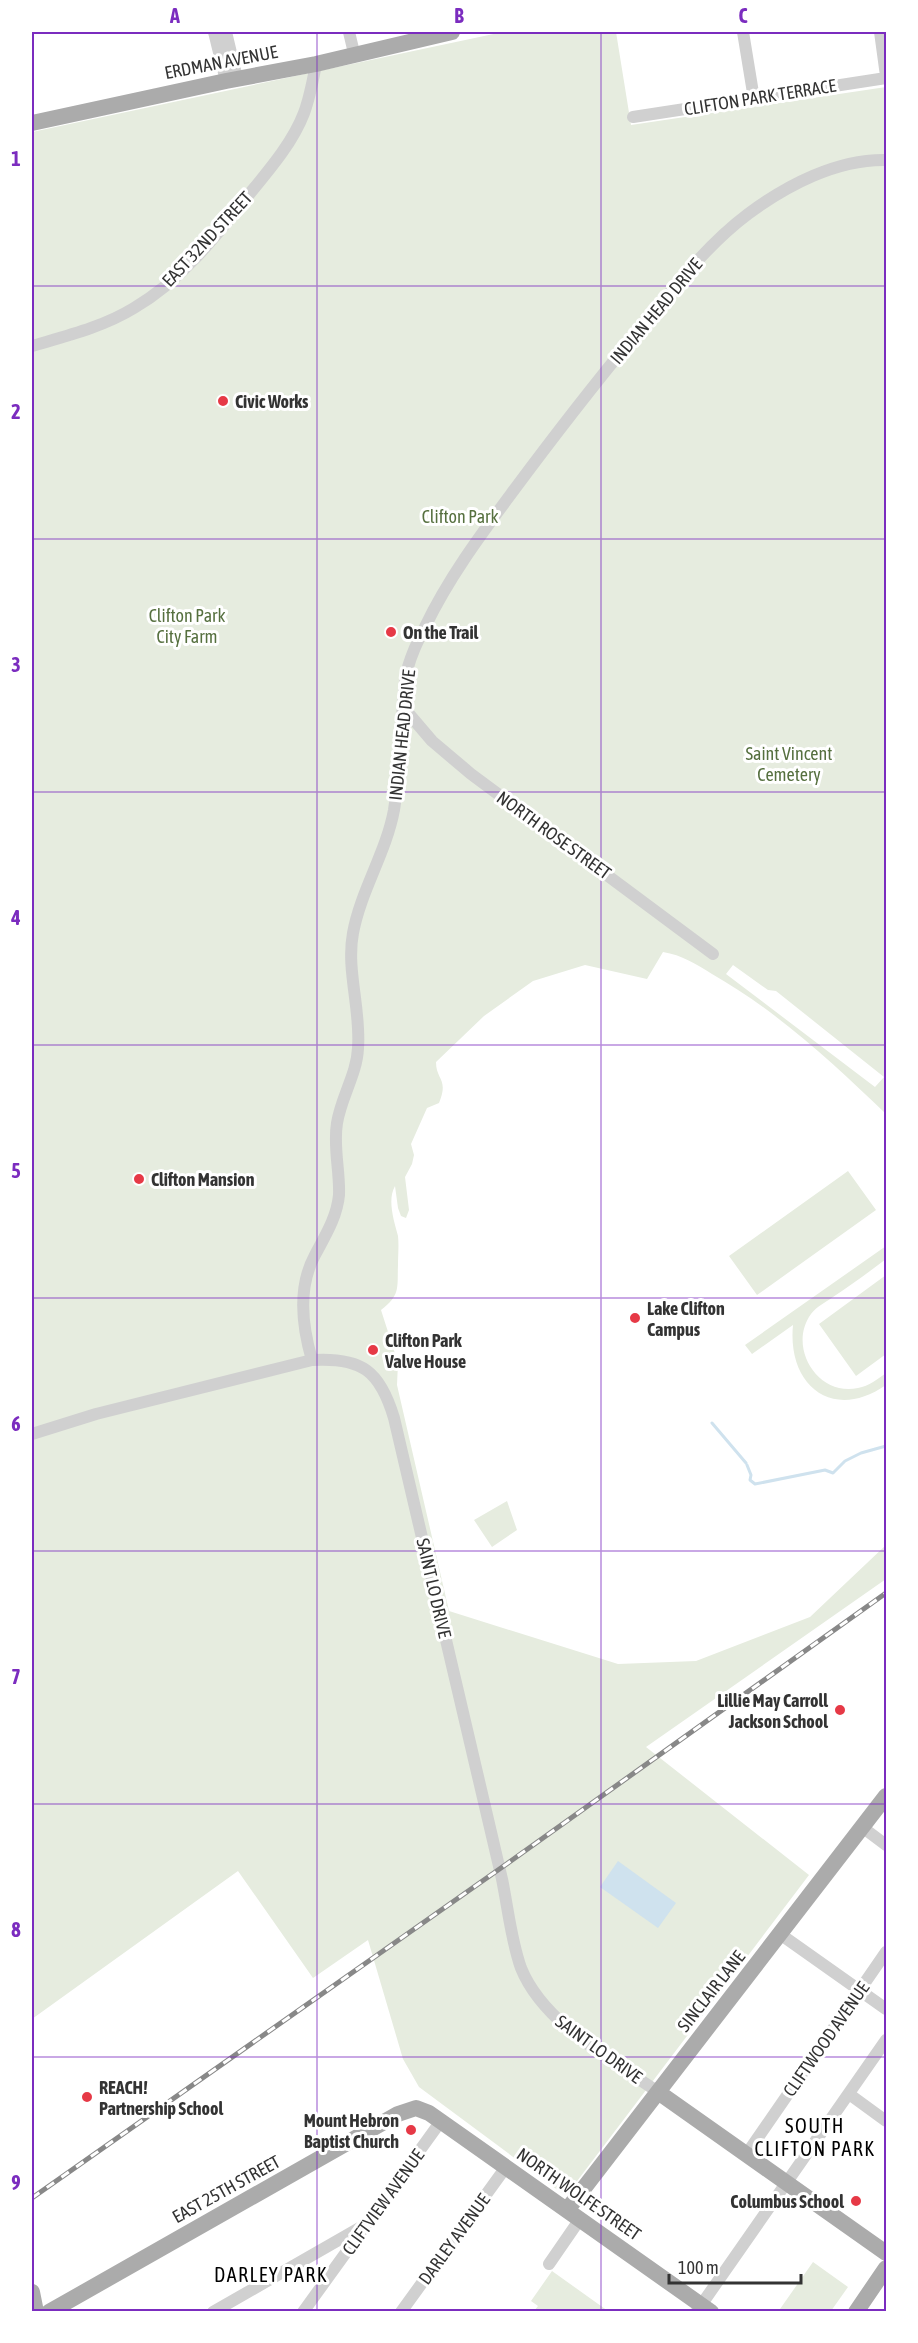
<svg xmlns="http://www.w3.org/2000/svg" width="918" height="2343" viewBox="0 0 918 2343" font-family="'Asap Condensed',sans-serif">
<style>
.green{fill:#e6ecdf;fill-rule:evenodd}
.water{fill:#cfe2ee}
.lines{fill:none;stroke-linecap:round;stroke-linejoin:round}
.stream{stroke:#cfe2ee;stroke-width:3}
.minor{stroke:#d0d0d0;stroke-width:12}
.major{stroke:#ababab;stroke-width:16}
.rail-casing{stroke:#888;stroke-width:5}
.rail{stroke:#fff;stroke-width:3;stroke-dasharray:9;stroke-linecap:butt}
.grid{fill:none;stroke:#7b2cbf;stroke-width:1.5;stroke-opacity:0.55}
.poi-dot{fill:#e63946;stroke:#fff;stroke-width:2}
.labels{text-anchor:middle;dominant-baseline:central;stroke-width:6;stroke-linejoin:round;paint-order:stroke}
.street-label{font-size:18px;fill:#333;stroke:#fff}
.poi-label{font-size:18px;font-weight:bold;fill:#333;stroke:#fff;text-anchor:start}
.park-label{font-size:18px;fill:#56703f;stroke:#fff}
.neighbourhood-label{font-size:20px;letter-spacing:1.5px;fill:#000;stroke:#fff}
.neatline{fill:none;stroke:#7b2cbf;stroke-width:2}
.grid-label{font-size:20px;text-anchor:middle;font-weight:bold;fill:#7b2cbf}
</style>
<rect width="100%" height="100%" fill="#fff"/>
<path class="green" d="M503,32h113l15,93 255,-38v1027c-53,-51 -109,-103 -174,-140 -16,-10 -30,-19 -49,-22l-16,27 -62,-14 -52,16 -49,35 -48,46c0,18 13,17 3,41l-12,5 -16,36 3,11 -2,9 -7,13 4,33 -3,8 -5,-2 -3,-8 -3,-22c-8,14 -1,35 3,50 1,9 0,20 0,29 -1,22 3,30 -17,45l17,53 -1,22 52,226 169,53 78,-3 114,-44 76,-72v34l-240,168 163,128 -241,318 -5,1 -144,-107 -16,-28 -35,-119 -55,38 -75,-107 -206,148v-1887zM733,965l35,25 8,1 108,86 -9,10 -149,-113z
M848,1171l28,39 -119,85 -28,-39z
M886,1246v13c-17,13 -35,26 -53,38 -7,5 -17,10 -22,17 -24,33 7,83 47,74 11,-2 20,-9 28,-15v12c-53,37 -99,1 -93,-60l-41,29 -7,-9z
M886,1275v79l-30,22 -37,-52z
M507,1501l10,29 -25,17 -18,-27z
M813,2262l35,25 -17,24h-47l-4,-2z
M552,2271l56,40h-74l4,-5 -7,-5z"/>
<path class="water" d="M618,1861l58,42 -18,25 -58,-41z"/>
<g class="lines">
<path class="stream" d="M712,1423l34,40
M747,1465l4,10 -1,5 5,4 70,-14 8,3 12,-12 16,-8 25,-7"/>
<path class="minor" d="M214,32l12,49
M226,32l11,46
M349,32l5,21
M743,32l11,67
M880,32l6,44
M633,117l253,-39
M32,346c34,-10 71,-19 102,-38 48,-28 83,-73 117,-116 19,-23 42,-50 53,-79 6,-16 9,-33 12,-49
M403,707l29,34 39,33 242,180
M312,1360c-10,-34 -15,-72 3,-105 10,-19 22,-38 24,-60 1,-24 -6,-48 -2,-72 4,-26 20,-49 21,-75 3,-39 -12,-78 -5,-115 8,-43 33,-80 41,-123 5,-31 6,-62 8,-93 2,-17 1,-34 6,-50 4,-14 10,-27 17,-40 23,-48 54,-90 86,-133 40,-54 81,-107 124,-159 35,-42 69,-88 113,-121 39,-29 89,-55 138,-54
M32,1434l64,-20 216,-54c50,-3 68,11 82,58l108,461c6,29 9,61 19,89 22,55 91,92 137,124
M862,1827l24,18
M780,1934l106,75
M849,2094l37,27
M746,2155l140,-203
M549,2264l31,-45
M697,2311l189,-271
M213,2312l150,-86
M303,2312l138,-191
M401,2312l105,-145"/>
<path class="major" d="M32,123l194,-42 90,-17 136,-32
M658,2092l228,161
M567,2210l319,-414
M32,2292l4,20
M49,2312l349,-198 18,-6 13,5 282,199
M856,2312l30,-44"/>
<defs>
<path id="rail" d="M32,2198l476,-335 378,-270"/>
</defs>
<use href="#rail" class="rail-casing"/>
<use href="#rail" class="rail"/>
</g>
<path class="grid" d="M317,32v2280M601,32v2280M32,286h854M32,539h854M32,792h854M32,1045h854M32,1298h854M32,1551h854M32,1804h854M32,2057h854"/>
<g class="poi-dot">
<circle cx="223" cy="401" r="6"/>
<circle cx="391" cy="632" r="6"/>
<circle cx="139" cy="1179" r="6"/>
<circle cx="635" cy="1318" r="6"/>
<circle cx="373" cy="1350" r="6"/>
<circle cx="840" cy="1710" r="6"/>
<circle cx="87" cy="2097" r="6"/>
<circle cx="411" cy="2130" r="6"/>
<circle cx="856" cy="2201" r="6"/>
</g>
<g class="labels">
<g class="street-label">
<text transform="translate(221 62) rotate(-11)">ERDMAN AVENUE</text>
<text transform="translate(760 97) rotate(-9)">CLIFTON PARK TERRACE</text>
<text transform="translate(207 239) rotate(-47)">EAST 32ND STREET</text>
<text transform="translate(656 311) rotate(-50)">INDIAN HEAD DRIVE</text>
<text transform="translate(402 735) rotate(-84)">INDIAN HEAD DRIVE</text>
<text transform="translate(554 835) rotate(36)">NORTH ROSE STREET</text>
<text transform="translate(434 1588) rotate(77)">SAINT LO DRIVE</text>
<text transform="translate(711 1991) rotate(-52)">SINCLAIR LANE</text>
<text transform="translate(826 2039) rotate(-55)">CLIFTWOOD AVENUE</text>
<text transform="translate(599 2049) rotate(36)">SAINT LO DRIVE</text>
<text transform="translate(226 2189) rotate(-29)">EAST 25TH STREET</text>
<text transform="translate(579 2194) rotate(35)">NORTH WOLFE STREET</text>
<text transform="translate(383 2202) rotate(-54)">CLIFTVIEW AVENUE</text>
<text transform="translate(454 2239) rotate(-54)">DARLEY AVENUE</text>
</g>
<g class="poi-label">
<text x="235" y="401">Civic Works</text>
<text x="403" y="632">On the Trail</text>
<text x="151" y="1179">Clifton Mansion</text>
<text x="647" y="1308">Lake Clifton<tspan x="647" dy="21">Campus</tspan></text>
<text x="385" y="1340">Clifton Park<tspan x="385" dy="21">Valve House</tspan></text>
<text x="828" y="1700" text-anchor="end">Lillie May Carroll<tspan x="828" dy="21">Jackson School</tspan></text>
<text x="99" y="2087">REACH!<tspan x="99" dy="21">Partnership School</tspan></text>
<text x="399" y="2120" text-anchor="end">Mount Hebron<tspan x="399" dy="21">Baptist Church</tspan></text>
<text x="844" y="2201" text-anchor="end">Columbus School</text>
</g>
<g class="park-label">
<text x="460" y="516">Clifton Park</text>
<text x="187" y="615">Clifton Park<tspan x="187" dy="21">City Farm</tspan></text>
<text x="789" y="753">Saint Vincent<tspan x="789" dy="21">Cemetery</tspan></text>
</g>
<g class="neighbourhood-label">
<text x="815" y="2125">SOUTH<tspan x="815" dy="23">CLIFTON PARK</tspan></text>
<text x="271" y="2274">DARLEY PARK</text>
</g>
</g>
<rect width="918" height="2343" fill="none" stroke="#ffffff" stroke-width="66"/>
<path d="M669 2274v9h132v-9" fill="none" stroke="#333333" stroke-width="3"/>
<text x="678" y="2274" font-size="18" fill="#333333" stroke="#ffffff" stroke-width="4.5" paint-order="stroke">100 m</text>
<rect x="33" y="33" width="852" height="2277" class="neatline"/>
<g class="grid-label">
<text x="175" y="23">A</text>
<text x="459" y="23">B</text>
<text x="743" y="23">C</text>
<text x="16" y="166">1</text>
<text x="16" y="419">2</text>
<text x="16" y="672">3</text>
<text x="16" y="925">4</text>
<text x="16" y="1178">5</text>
<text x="16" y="1431">6</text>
<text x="16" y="1684">7</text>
<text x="16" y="1937">8</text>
<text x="16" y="2190">9</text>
</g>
</svg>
